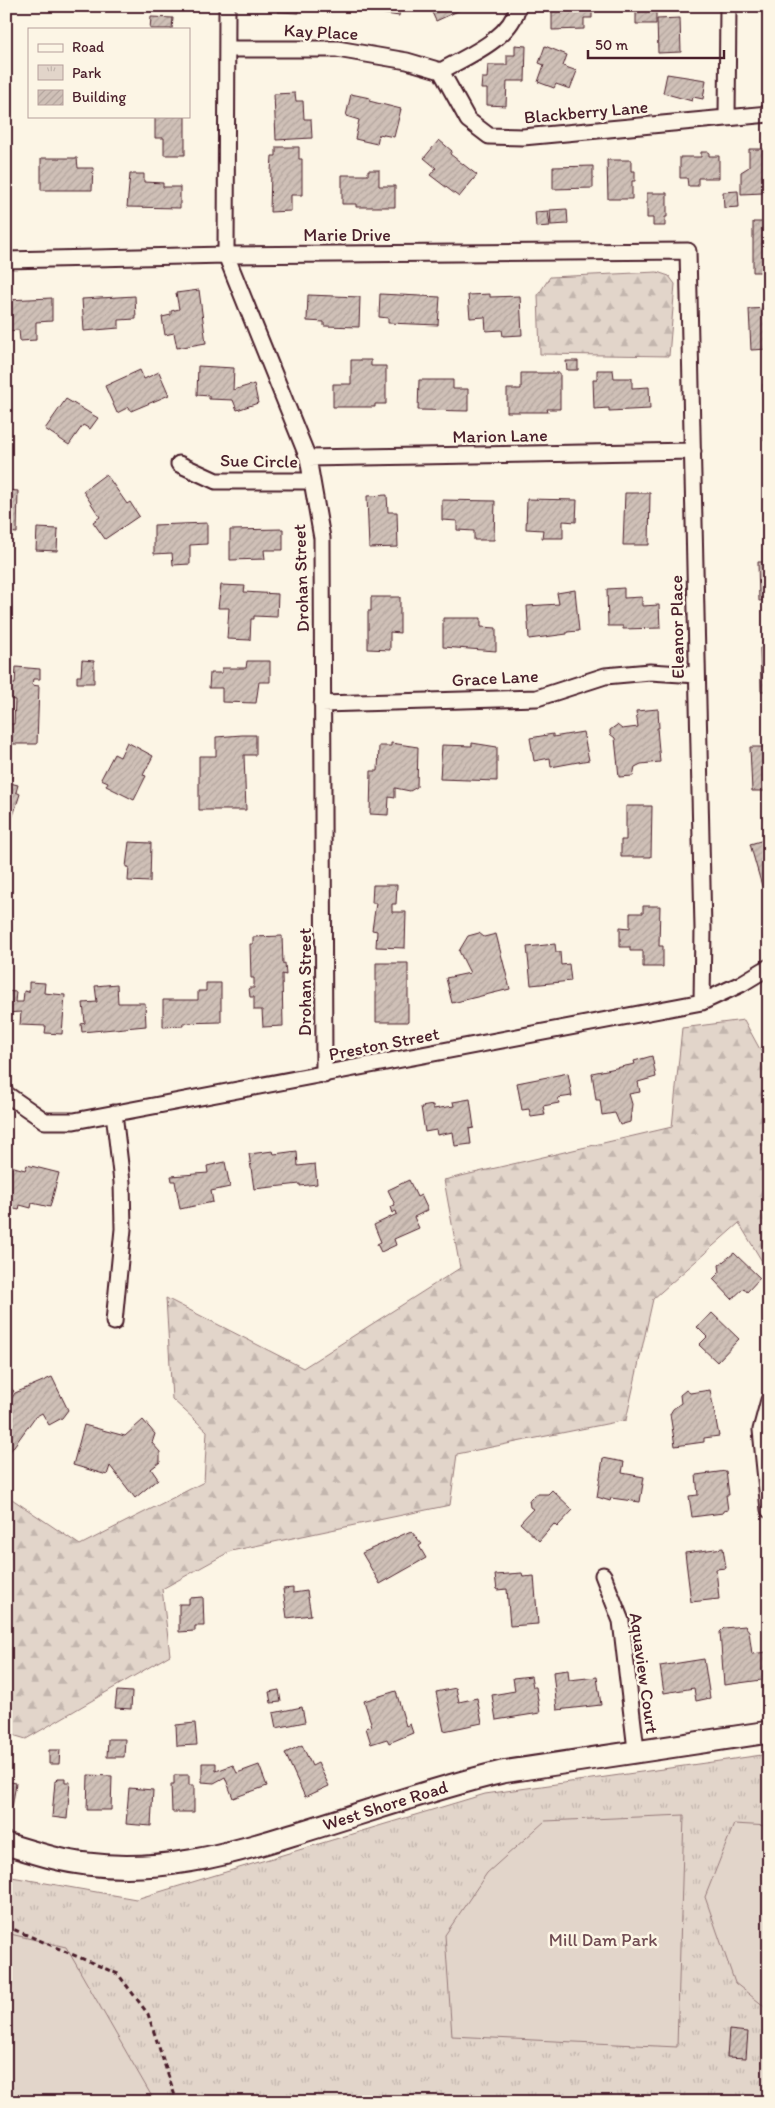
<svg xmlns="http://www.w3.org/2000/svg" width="775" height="2108" viewBox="0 0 775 2108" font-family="Itim,sans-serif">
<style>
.forest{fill:url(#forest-firs);stroke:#967a7a}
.park{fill:url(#park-tufts);stroke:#967a7a}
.garden{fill:#e2d5ca;stroke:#967a7a}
.building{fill:url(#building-hatch);stroke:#4a1f2b}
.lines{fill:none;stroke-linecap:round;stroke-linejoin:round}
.street-casing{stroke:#4a1f2b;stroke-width:19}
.secondary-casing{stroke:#4a1f2b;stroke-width:25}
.path{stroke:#4a1f2b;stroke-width:3;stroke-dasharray:5 4;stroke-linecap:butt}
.street{stroke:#fcf5e5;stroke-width:15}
.secondary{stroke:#fcf5e5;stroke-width:21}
.labels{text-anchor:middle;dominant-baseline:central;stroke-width:5;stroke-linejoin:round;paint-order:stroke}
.street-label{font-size:18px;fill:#4a1f2b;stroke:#fcf5e5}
.park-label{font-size:18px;fill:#704c53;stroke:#fcf5e5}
</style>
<defs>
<pattern id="forest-firs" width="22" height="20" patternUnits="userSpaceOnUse" patternTransform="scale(1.25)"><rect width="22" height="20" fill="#e2d5ca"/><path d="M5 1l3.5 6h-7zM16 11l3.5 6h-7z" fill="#c3b6ae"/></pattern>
<pattern id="park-tufts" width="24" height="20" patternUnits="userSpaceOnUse" patternTransform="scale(1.25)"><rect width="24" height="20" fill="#e2d5ca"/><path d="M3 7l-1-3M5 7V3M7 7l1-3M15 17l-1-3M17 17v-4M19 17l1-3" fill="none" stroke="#c3b6ae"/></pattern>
<pattern id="building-hatch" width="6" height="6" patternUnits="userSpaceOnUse" patternTransform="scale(1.25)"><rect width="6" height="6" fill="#cfc0b7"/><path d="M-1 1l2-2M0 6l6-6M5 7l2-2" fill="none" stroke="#b3a59e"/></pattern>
</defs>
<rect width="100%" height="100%" fill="#fcf5e5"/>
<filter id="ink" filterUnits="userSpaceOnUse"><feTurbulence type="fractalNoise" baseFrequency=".02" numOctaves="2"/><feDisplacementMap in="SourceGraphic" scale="10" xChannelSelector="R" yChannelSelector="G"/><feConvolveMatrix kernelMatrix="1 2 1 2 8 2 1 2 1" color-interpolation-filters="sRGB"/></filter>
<g filter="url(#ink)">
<path class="forest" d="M657,272l12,4 6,8 -6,72 -129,-2 -2,-59 12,-18z
M744,1020l25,46v207l-30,-50 -86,76 -27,121 -169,34 -7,51 -219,46 -69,38 8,66 -144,84 -20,-6v-238l74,50 124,-63 3,-51 -35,-32 -6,-101 137,70 157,-100 -16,-88 228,-53 10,-99z"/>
<path class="park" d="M769,1754v348h-763v-226l130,23 349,-105z"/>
<path class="garden" d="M684,1815l-7,232 -225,-11 -7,-101 42,-62 58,-52z
M734,1824l35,2v184l-34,-27 -30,-86z
M6,1933l60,14 89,155h-149z"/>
<path class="building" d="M278,6h21v7l-21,-1z
M347,6h53l-1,10 -52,-8z
M429,6h40l-33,15z
M552,6h40v12h-8v11l-32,1z
M636,9h20v15h-20z
M151,17l22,1 -1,11h-22z
M680,18l1,34 -23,1 -1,-34z
M515,45l11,1 -1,35h-18l-1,25 -19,-1v-16h-6l1,-11h5l1,-13h19v-10h8z
M545,46l22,9 -4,11 14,5 -7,18 -14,-5 -2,4 -16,-6 6,-17 -5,-2z
M764,55h5v21h-5z
M667,74l39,6 -3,19 -10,-2 -1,4 -29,-8z
M295,93l1,8h7l1,18h7l1,19 -36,2 -2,-46z
M351,94l19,4 -1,3 32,8 -7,28 -15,-3 -2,10 -22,-5 4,-19 -13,-4z
M155,116h30v39h-21v-17h-9z
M439,140l13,11 -2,3 27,21 -18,22 -29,-22 6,-7 -12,-10z
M276,147h23v12h3v36h-11v16l-21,1 1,-41 1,-15h4z
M749,149h20v38h-6v6l-22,1v-22l8,-5z
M701,152h8v4h10v22h-21v8h-10l-1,-8h-7v-21h21z
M41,158h36l1,10h15l-1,22h-51z
M607,160h24v11h4v10h-3v18h-24z
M593,166v22l-40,1v-22z
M368,170h11v16h16v21h-39v-3h-14v-29h26z
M130,174h14v8l19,1v4h17v21l-53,-1z
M738,191l1,16 -15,1 -1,-16z
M647,193h20v24h-2v9h-12v-8h-6z
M567,209l1,15 -17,1 -1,-15z
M548,211l2,15 -14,1 -1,-15z
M753,222h16v50h-16z
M199,290l7,53 -29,5 -3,-15 -9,2 -3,-18 9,-2v-4l8,-2 -3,-16z
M380,294l60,3 -2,28 -50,-2v-5l-9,-1z
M490,294v3l30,-1 2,39 -19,1 -1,-6 -16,1 -1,-14 -15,1 -2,-23z
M308,295l52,2 -1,30 -35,-1v-4l-17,-1z
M135,296l1,23 -17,1v8l-35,3 -2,-32z
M52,298v23l-16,1v18l-16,1 -1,-11 -13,1v-31z
M769,308v41l-18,1 -2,-41z
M351,360h20v6h15v38h-11v3h-42v-23h18z
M566,361h12v9h-11z
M198,366l36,2 -1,22 21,-6 4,19 -21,7 -4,-10 -24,-1v-3l-12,-1z
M140,370l4,9 15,-7 10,23 -38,16 -2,-4 -12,6 -12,-27z
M597,370h16l1,8h18v10l17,-1 1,22 -41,2v-3l-15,1 -1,-30h4z
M521,373h39v36h-13l1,3h-41v-23h14z
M419,380h34v9h15v22l-50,-1z
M763,384h6v57h-5z
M66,399l32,19 -8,11 -7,-4 -14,20 -24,-16z
M106,474l21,30 3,-2 9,14 -34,23 -12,-17 7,-5 -17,-26z
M6,490l12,1 -1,42 -11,-1z
M625,493h25l-1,52h-26z
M387,495l1,17h9l1,35 -29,1 -2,-52z
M527,499l50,1 -1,22 -13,-1v17h-21l1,-8 -17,-1z
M442,500l53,1 -1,39h-20v-9l-17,-1v-9l-15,-1z
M207,523v21l-17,1v19l-17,1 -1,-12 -18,1v-29z
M37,528l21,1 -1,22 -21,-1z
M283,529v21h-19l1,9 -35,1v-30z
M763,550h6v50l-10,1 -1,-39h5z
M221,585l24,1 -1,6 34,2 -1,23 -23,-1v3h-3l-1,21 -23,-1 2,-31h-11z
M624,588v10l18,-1v9l17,-1 1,23 -37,1v-3h-15l-1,-37z
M575,590l4,41 -12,1v2l-38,5 -2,-33 32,-2 -2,-11z
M371,597h29v36l-10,-1v18l-22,-1v-38h3z
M443,618h38v9l15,1v23l-53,-4z
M765,633h4v58h-8l-1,-43h5z
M82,660l12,1v22h-17v-7h4z
M247,661h23v21h-11l-3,21 -34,-1v-14h-13l1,-15h12v-5h24z
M16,667l24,2v10h-7l-1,6 7,1 -2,58h-29v-20h6l1,-24 -6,-1v-15h6z
M658,709l1,19h-2l3,34 -19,2 -6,3 -2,9 -14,1 -4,-39 -5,-4v-4l7,-5 5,4 16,-2 -2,-16z
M583,732l6,28 -38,7 -1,-9 -16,3 -4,-23 23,-4v3z
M242,735h14v20h-12l2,55h-47v-54h17v-19z
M127,742l26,14 -10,19 3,1 -12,24 -28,-14 2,-4 -7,-3 13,-25 6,3z
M391,743l27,4 -1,40 -7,4 -15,-3v10l-6,-1 -1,18 -18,-1 1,-43h7l1,-25h12z
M472,743l25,4v34l-57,-2 2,-34 30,1z
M750,747h18l1,46 -2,-2h-15z
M6,771l7,2 -3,10 8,2 -2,7 4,2 -8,25 -6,-2z
M626,806h26l-1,51h-30v-17h5z
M769,831v53l-7,2 -12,-42 14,-4 -2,-7z
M129,842l22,1 -1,39 -22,-1 1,-14h-3z
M373,885h24l-1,19h-4v8h14l-1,36 -29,-1 1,-16 -5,-1 4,-27h-4z
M643,906h17l-1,40h4v21h-20v-16h-13v-4h-10v-20l10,1v-15h13z
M479,933l5,4 12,-3 14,55 -58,14 -6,-25 24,-5 -11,-22 9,-15z
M282,936l1,28 2,-1 1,12 -4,-1 1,52 -20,1 -1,-17h-8v-13h-4l-1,-9h5v-10h-3l-1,-34h3v-7z
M555,944l1,8h4l1,13 8,-1 2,17 -40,4 -4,-38z
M376,963h32v59h-32z
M29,982l16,1 -1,10 21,2 -3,39 -17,-1 1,-7 -26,-1 1,-13 -15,1v-22l10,1 -1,10h8l1,-11 5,1z
M206,983h15v39l-38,1v3l-20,1v-27h35v-9h8z
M117,984l1,19h27l1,23 -64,6 -1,-8 4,-1 -2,-20 14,-1 -2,-16z
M652,1056l4,21 -18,5 2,10 -11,2 3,10 -2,18 -10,3 -5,-12 -13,2 -2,-15h-4l-4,-27 43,-9 -1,-3z
M568,1073l4,23 -14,2 1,5 -16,3 2,9 -14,2 -2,-8 -7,1 -5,-27z
M470,1099l4,29 -5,1 2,15 -16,2 -2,-14 -16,3 -1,-5 -11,2 -4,-25 12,-2v4l21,-3 -1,-4z
M273,1151l1,3 23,-3 1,15 17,-2 2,20 -17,2v-2l-46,5 -5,-35z
M225,1162l5,25 -19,4 2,11 -33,7 -5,-28h-3l-1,-5 37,-3 -1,-7z
M7,1165l18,5 2,-5 32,8 -9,34 -18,-4 -1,5 -11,-3 -1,5 -13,-3z
M409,1180l8,17 4,-2 7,15 -14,7 5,11 -25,11 2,6 -15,7 -4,-8 4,-2 -7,-17 23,-11 -1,-3 -4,2 -2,-6 5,-2 -7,-15z
M734,1253l26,25 -13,14 -3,-4 -12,11 -19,-20 7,-7 -1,-7z
M712,1313l27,26 -22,23 -18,-17 8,-8 -10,-10z
M52,1377l16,33 -6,8 -13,7 -7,-12 -7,4 -26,36 -3,-2v-45l9,-13z
M6,1385l8,6 -8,11z
M686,1390l4,3 20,-3 9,46 -15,2v4l-29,4 -5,-32 3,-5 8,-6 -1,-8z
M143,1420l12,14 -3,9 8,9v10l-9,7 7,10 -23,19 -25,-32 -3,9 -34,-10 11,-40 41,11z
M603,1458l21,4 -2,11 22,4 -4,25 -29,-4 -1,3 -13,-4z
M726,1471l3,24h-3l2,15 -5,1v2l-31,4 -3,-21 9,-1 -2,-20z
M552,1490l21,20 -16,17 -3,-3 -15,17 -19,-18 13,-14 -3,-2 -1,-7 6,-6h13z
M411,1531l11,13 -3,2 7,12 -46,26 -18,-31z
M723,1548l3,20 -10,1 3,30 -28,3 -6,-49z
M522,1573l1,4 11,-1 4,48 -28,2 -3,-37 -10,1 -2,-15z
M293,1588v5l14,-2 4,24 -24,3 -4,-29z
M203,1597l1,29h-9v5l-16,1v-28h10v-6z
M745,1626l4,5 3,23 14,-2 3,27 -45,6 -4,-53 4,-4z
M704,1659l6,39 -14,3 -2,-13 -30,5 -4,-27z
M568,1670l1,10 28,-3 4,28 -44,5 -4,-38z
M531,1676l2,11h3l4,26 -44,7 -4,-25 23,-4 -2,-13z
M456,1688l3,14 18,-4 5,25 -38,8 -8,-39z
M279,1690l2,12 -10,1 -2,-11z
M117,1691l15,1 -1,17 -16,-1z
M396,1691l10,35 4,-2 3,9 -24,10 -2,-4 -16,5 -5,-16 6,-2 -8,-25z
M302,1707l3,15 -29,6 -3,-15z
M195,1723l2,22 -20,1 -1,-21z
M108,1739h17l-1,18h-17z
M302,1745l10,21 6,-3 11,23 -24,11 -20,-44z
M49,1750h11l-1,14h-10z
M202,1763h14v8l17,-6 4,8 22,-8 8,21 -34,12 -8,-21 -11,6 -12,-1z
M88,1775l24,1 -1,34h-24z
M174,1775h15v10h5v27h-22l-1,-28h3z
M58,1778h7v4h5l-3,37 -15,-2 3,-36h2z
M6,1781l10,2 -4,25 -6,-1z
M129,1788l24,2 -2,36 -25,-2z
M729,2030l19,2 -2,26 -19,-1z"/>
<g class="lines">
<defs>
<path id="street" d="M227,6l-1,249 82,203 14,80 2,537
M228,49h109l70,12 34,10
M441,71l27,49 21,16 34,1 246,-23
M441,71c26,-15 70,-32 77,-65
M727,117l1,-111
M6,260l220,-5 462,-4 15,678 -1,73
M308,458l385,-7
M179,464l37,17h95
M322,704l215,-6 68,-22 45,-4 47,3
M6,1094l39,27h29l628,-119 39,-18 28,-17
M114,1322l9,-93 -1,-47 -8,-69
M769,1400l-8,30 8,80
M603,1575l18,46 15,129"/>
<g id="secondary">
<path id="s1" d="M6,1844c27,8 53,17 81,20 71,9 137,-8 204,-29 70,-21 139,-46 211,-63l267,-40"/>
</g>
</defs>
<use href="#street" class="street-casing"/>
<use href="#secondary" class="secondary-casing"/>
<path class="path" d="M6,1926l112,48 30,40 29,88"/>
<use href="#street" class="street"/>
<use href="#secondary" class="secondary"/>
</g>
</g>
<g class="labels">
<g class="street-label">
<text transform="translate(321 32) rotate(3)">Kay Place</text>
<text transform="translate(586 112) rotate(-5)">Blackberry Lane</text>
<text x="347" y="235">Marie Drive</text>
<text transform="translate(500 436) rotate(-1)">Marion Lane</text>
<text transform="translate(259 461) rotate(1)">Sue Circle</text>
<text transform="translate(301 578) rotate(-92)">Drohan Street</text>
<text transform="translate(677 627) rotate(-91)">Eleanor Place</text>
<text transform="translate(495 678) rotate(-3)">Grace Lane</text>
<text transform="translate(305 982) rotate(-90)">Drohan Street</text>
<text transform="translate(384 1044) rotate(-11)">Preston Street</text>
<text transform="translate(644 1673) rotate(82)">Aquaview Court</text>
<text stroke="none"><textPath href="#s1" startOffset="390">West Shore Road</textPath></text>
</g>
<g class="park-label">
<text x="603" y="1940">Mill Dam Park</text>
</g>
</g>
<rect width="775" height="2108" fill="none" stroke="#fcf5e5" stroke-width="25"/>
<rect x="12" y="12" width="750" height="2083" fill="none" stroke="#4a1f2b" stroke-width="2" filter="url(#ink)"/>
<rect x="28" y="28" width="162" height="90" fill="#fcf5e5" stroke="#b59f9b"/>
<rect x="38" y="44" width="25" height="8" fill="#fcf5e5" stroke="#b59f9b"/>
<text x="72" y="52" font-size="15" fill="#4a1f2b">Road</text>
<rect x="38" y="65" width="25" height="15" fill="url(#park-tufts)" stroke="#b59f9b"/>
<text x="72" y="78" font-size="15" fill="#4a1f2b">Park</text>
<rect x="38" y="90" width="25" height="15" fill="url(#building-hatch)" stroke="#b59f9b"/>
<text x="72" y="102" font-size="15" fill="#4a1f2b">Building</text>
<path d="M588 50v8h136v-8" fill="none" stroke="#4a1f2b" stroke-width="2.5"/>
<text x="595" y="50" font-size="15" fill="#4a1f2b" stroke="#fcf5e5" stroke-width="4" paint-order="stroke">50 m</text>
</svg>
